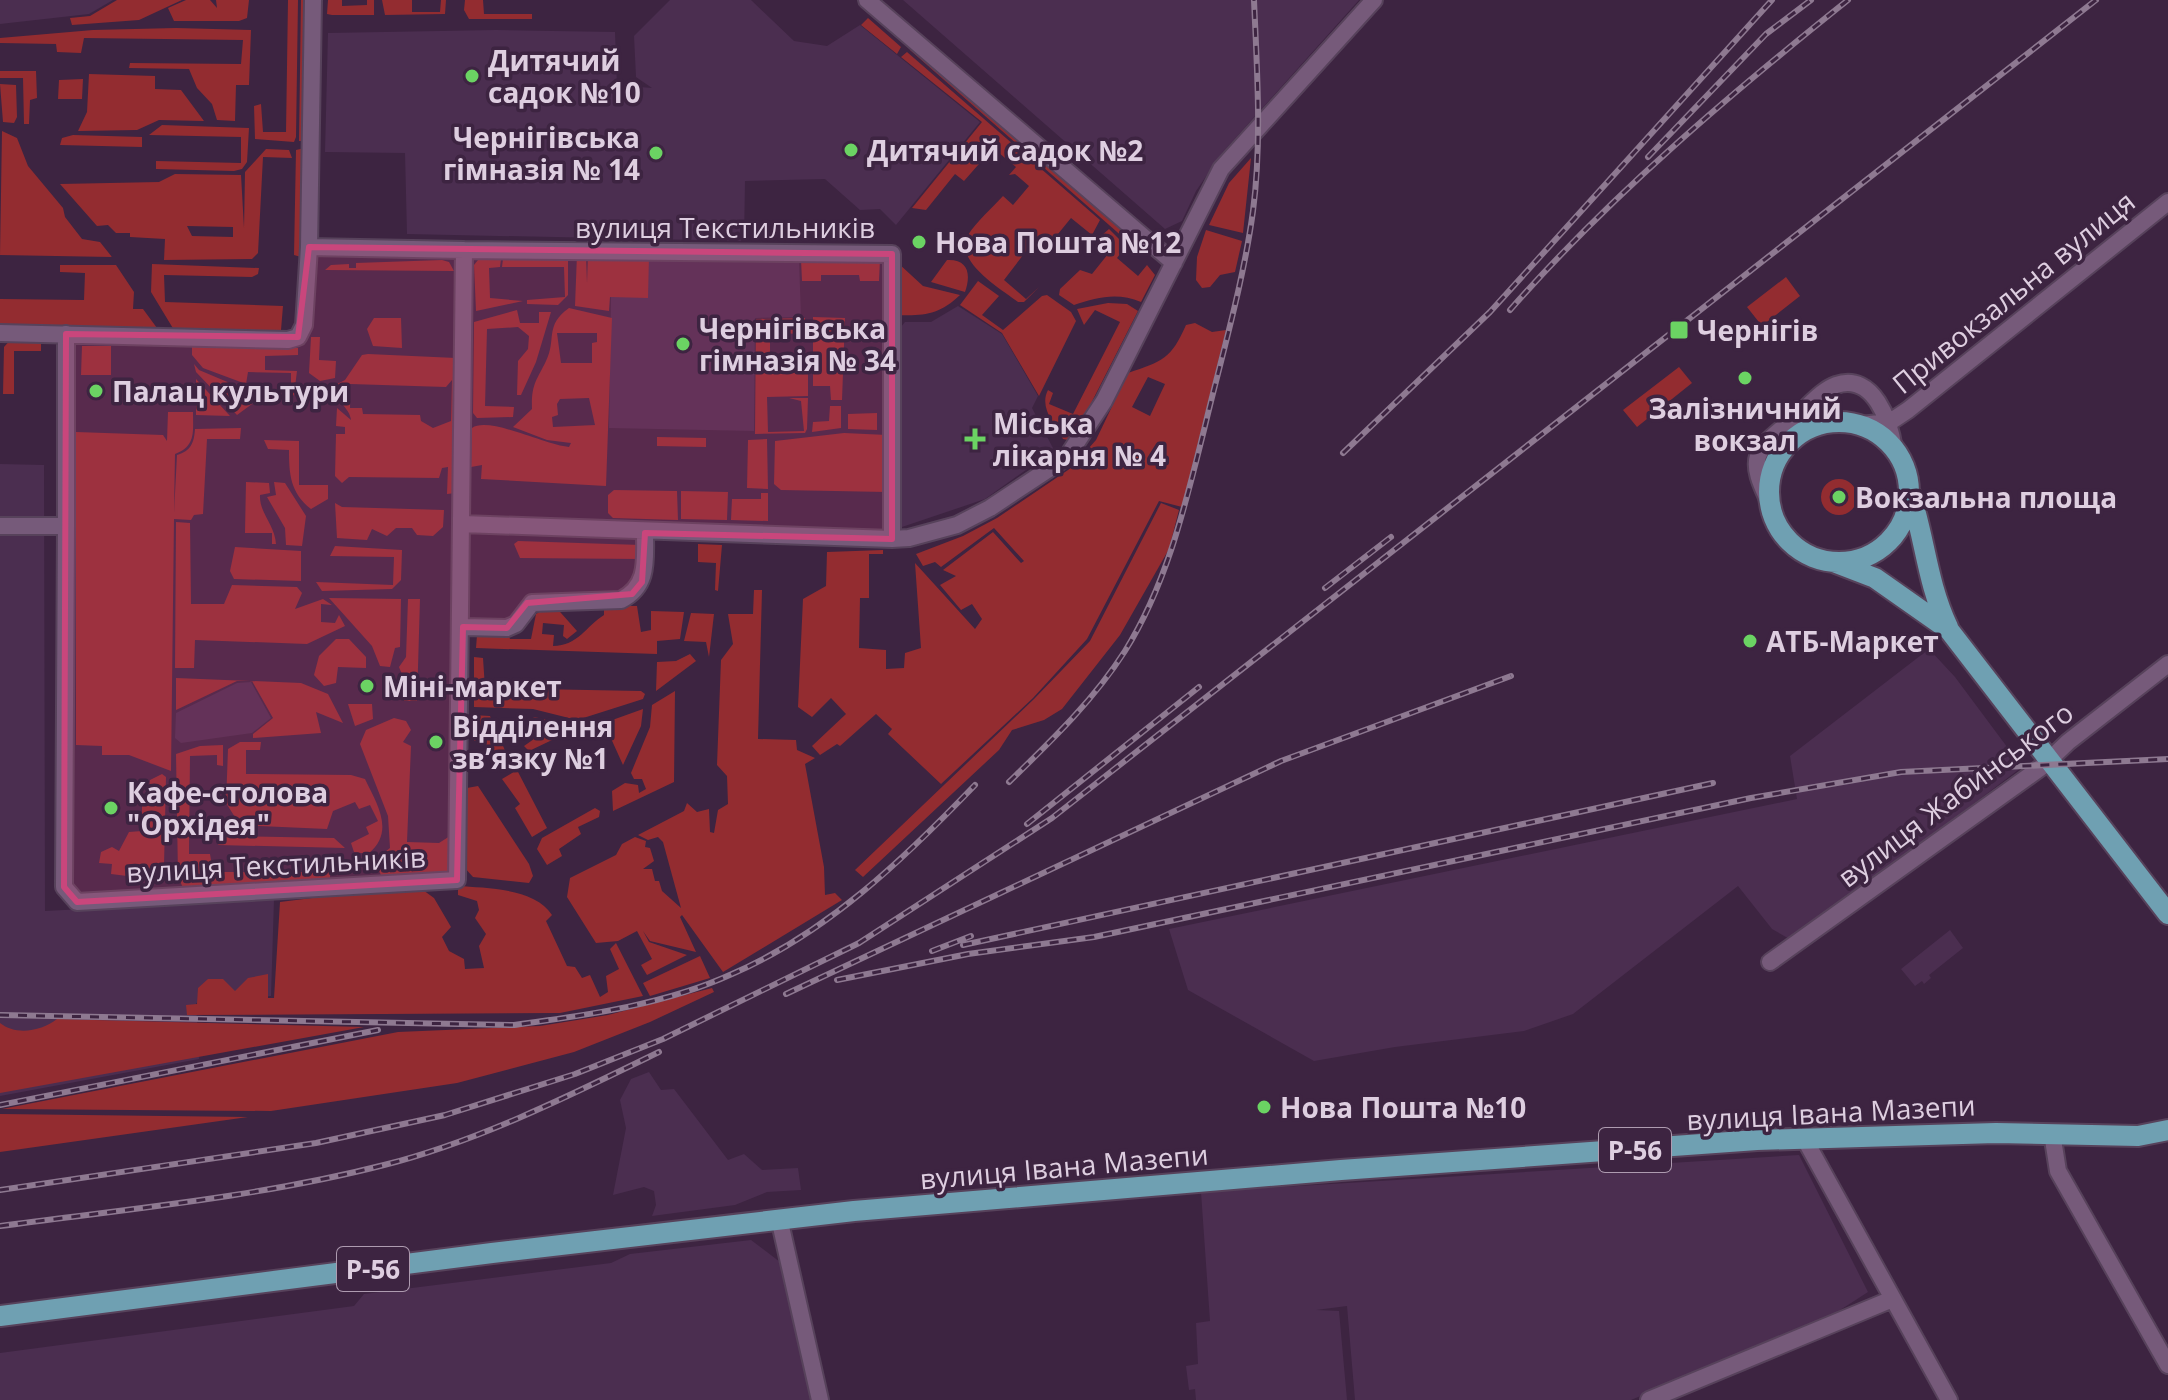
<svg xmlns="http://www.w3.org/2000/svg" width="2168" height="1400" viewBox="0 0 2168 1400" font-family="'Open Sans',sans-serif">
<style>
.built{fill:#4b2e50}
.green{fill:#932c30;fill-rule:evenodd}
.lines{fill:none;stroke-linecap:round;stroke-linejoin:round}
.minor-casing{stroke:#57425b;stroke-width:20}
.major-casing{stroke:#57425b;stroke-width:24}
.minor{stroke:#765a7a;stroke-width:16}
.major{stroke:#6fa0b2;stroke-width:20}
.rail-casing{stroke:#8e7991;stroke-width:6}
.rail{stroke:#3d2441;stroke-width:3;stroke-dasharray:9;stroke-linecap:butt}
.marked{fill:#c9467c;fill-opacity:0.2;stroke:#c9467c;stroke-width:6;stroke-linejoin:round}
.poi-dot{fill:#6bd363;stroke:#3d2441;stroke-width:3}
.labels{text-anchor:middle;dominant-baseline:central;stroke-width:7;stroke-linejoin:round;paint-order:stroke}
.shield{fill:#3d2441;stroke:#ae9bb0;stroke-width:2}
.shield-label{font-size:26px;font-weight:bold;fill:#decee0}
.poi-label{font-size:28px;font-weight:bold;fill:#decee0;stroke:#3d2441;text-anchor:start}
.street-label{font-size:28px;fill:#decee0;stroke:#3d2441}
</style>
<rect width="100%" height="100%" fill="#3d2441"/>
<path class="built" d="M0,0h113l-24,14 -89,10z
M670,0h81l43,41 33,5 33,-21 120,97 -84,103 -16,-16 -20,1 -35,-31 -80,2 -1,60 -337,-7 -2,-81 -80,-1 3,-119 168,-3 119,2 2,53 35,3 -16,-11 -2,-41z
M903,0h456l-137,153 -26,38 -14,30 -17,8z
M588,254l109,3 3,4 7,-4 92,2 2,58 -46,1 -1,113 -145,-3 2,-130z
M958,306l44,28 36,62 -6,12 22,42 -69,49 -86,29 1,-200 5,-6h26z
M0,464l44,1 1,446 229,-12 -3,97 -75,7 3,56 -199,37z
M1929,649l26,28 67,90 -229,174 -21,-12 -34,-43 -165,128 -49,17 -129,16 -81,14 -126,-71 -19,-61 628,-130 -7,-43z
M251,682l20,36 -19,15 -71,10 -6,-5 1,-25 61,-30z
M1950,930l13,18 -34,27 2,3 -7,6 -2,-3 -7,5 -14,-17z
M649,1072l12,18 13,-1 54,71 16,-6 18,16 36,-2 3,22 -34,2 -32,13 -83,11 4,-11 -2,-14 -10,-4 -31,8 13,-67 -6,-28 11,-21z
M1799,1155l69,137 -34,22 -203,86h-276l-8,-94 -31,4 23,1 8,89h-151l-1,-11 -6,1 -3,-24 12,-2 -2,-41 14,-2 -9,-129z
M751,1240l29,22 33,138h-813v-47l354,-47 10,-12 247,-31 19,-9z"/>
<path class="green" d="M117,0h65l-43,20 -67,5 -2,-7 20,-2z
M186,0h24l7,8 -1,-8h33l-2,18 -8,3h-65l-6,-13z
M288,0h10l-2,137 -2,5 -39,-3 -1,-33 7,-2 2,28h23z
M301,0h8l-5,141h-5z
M328,0h14v6l25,-1v-5h7v15h-42l-5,-1z
M382,0h30v12h28l1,-12h5l-1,14 -60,1z
M465,0h18l1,14h48v5h-63l-5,-9z
M868,18l33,29 -4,7 -36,-29z
M176,28l75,2 -2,55h-13l-1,36 -18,-1 -5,-16 -15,-16 -8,-19 -60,-1 1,-5 111,1 2,-24 -159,-2 -3,15 -24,-1 -1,-8 -56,-1v-5l93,-8z
M914,47l215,187 -4,5 -215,-189z
M907,52l193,168 -8,15 -21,-17 -26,32 -12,-8 -29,38 22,19 13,-12 -15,15h-6c-17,-13 -65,-41 -50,-67 9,-14 24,-27 35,-39l10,9 16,-19 -14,-12 -6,1 7,-8 -23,-19 -29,33 -9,-7 -29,36 -14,-2 70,-86 -81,-65z
M0,71h36l1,27 -7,2 -1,24h-5l-1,-46h-23z
M89,74l66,2v13l26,1 23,31 -45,-1 -22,10 -59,1 9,-19z
M83,79l-1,20h-24l1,-19z
M0,84l16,1 1,32 -3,6 -11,-1z
M162,125l87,3 -2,34 -5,7 -8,2 -78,-2v-8l85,2v-26l-92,-2z
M2,131l15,7 11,28 35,42 2,9 17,22 18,3 12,15 -112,-2z
M73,135l69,2v10l-82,-2 2,-7z
M305,148l-4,109 -7,-2 2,-105z
M266,149l23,1 3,8 -29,-1 -5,96 -6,6 -88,1 1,-21 -35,-2v-4h-14l-8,-8 -11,1 -37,-42 99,-2 16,-8 66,1 3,53 1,-56zM187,226l46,1v10l-41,-1z
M1251,158l-8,75 -34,-8 20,-42z
M1109,229l17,17 -9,12 21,18 9,-11 8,10 -14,27c-23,-10 -44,-5 -67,3l-15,-10 1,-6 20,-19 12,4 16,-20 -14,-12z
M1206,230l36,11 -7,31 -15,3 -10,12 -8,1 -6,-8 1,-23z
M577,254l9,1 1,28 1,-29 61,2 -1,42 -38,-1 -1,14 -34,-5z
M568,255v40l-10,10 -31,-1v-4l38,-3 -1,-30h-62l1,-8z
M501,259l-1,8 -11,1 1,30 33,3 -47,10 -2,-46 4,-5z
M801,259h79l-1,22h-19l-1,-6h-38v6h-19z
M442,260l7,2 5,9 -129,-1 6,-5 18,-1v4h7v-5z
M947,260c22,-1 24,15 18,32l-34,-10z
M898,263l25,23 37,9c-21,20 -36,21 -64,20z
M152,264l107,4 -1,6 -6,3 -88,-2 1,27 118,4 -2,24h-107l-23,-38z
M60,265h56l18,27 -1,17h10l14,19 -13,4 -6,-4 -138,-2v-27l84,1 1,-27 -25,-1z
M1786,277l14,19 -38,30 -15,-19z
M978,281l21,15 -17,19 21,15 39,-34 5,-1 24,17 5,9 -37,75 -37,-63 -42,-28z
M1108,303l19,1 11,7 -61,120 -9,9 -5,-1c-9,-15 -24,-32 -15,-49l5,3 -4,11 24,10 47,-92 -25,-12 -11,15 -7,-16z
M569,308l43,10 -6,168 -125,-7 1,-14 -11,2 1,-39c17,-12 73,17 97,19l2,-4 -24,-3 -34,-13 19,-18c-1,-25 5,-29 14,-48 11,-22 -2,-35 23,-53zM557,333h40v9l-5,1v20h-31zM589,398l6,27 -42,2 -1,-10 6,-2 -1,-11 3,-5z
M517,310l3,13h19v-11h12l-15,50 -15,33h-4l1,-34 10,-12 1,-13 -11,-9 -31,2 -2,77 29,1 -1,10 -36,1 -4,-5 1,-91z
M813,317l32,1 -3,82h-11l-1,-14h-17z
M374,318h27l1,30 -29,-2 -6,-17z
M805,318v16l-35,-1v39l38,1v23l-41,1 1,35 36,-1 -3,-30 -12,-3h19l-1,31 -2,4 -50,1 1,-115z
M1195,323l17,9 14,-2 -44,177 -23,-6 -72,138 -54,59 -92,86 -53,-50 4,-5 -16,-15 -36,32 -3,-2 -17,11 -8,-9 34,-32 -15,-16 -19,19 -14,-10 5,-108 23,-13 1,-34 56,-2v4h-14v44h-9l-1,50 27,2v19l18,-1 1,-15 16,-5 -6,-85 60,66 7,-10 -10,-15 -11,6 -21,-25 16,-9 -13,-6 50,-38 28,31 3,-2 -30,-33 -53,39 -6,-5 -12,4 -7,-12 47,-18 34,-18 74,-50 25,-28 32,-67c35,-12 43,-14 58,-48zM1148,377l17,7 -15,32 -18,-9z
M13,337h28v14h-27v43h-11l1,-47z
M311,337h9l-1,23 17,1 -1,17 -15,3 -11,-8z
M192,345l106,3v7l-33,1v14l32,1 -3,24 -3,2v-24l-43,-1 -2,12 -43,-16 -11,-13z
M82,346h29v29h-30z
M368,354l88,4v135l-9,1 1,-27 -6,1 -3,10 -90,-1 -7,6 -7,-7 1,-42h9v-7l-9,-1 1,-18 14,12c-1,-12 -16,-20 -20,-33l14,-7 17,-25zM452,380l-1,41 -18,7 -12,-7 -1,-6 -57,-1 -1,-6h-12v-24l96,3z
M194,364l5,6 45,19v10l8,5 -15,11 -41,-43z
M1679,367l13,16 -55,44 -14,-17z
M196,379l34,37 -34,-1z
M830,406h11v22l-29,4 1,-10 16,-1z
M168,412h25c0,20 3,34 -18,42l-1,59 3,-58c14,-4 17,-12 18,-26l46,-1 -1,11h-33l-4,75 -9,1 -3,5 -17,-1 -3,252 -42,-16h-27v-9l-26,-1v-313l87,3 4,6z
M877,413v17l-29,-1v-15z
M844,433l43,2v57l-106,-2 -7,-6 1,-43z
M657,437l49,1v9l-49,-1z
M767,439l1,50 -21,-1 1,-48z
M264,440l35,1v44h29v14l-17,10c-21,-16 -22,-36 -22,-59l-21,-1z
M1821 497a18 18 0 1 1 36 0a18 18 0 1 1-36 0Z
M246,482l23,1 1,10 -10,2c-1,18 15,30 16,49h-4v-11h-27z
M274,482l11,1 21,33 -4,30 -16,-1 -1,-17 -18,-31 9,-2z
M614,490l63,1 1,29 -65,-2 -5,-5v-18z
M681,491l47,1 -1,28 -46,-1z
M761,493h7v28l-37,-1 1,-21h29z
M335,503l7,4 102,3 -1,17 -10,9 -16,-1 -5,-7h-16l-9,8 -15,-7 -5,11 -30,-2z
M1161,503l18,7 -10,39 -49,86 -58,74 -18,11 -32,10 -13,20 -136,127 -8,-7 179,-171 56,-58z
M176,522l14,1 1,81h33l8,-19 65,2 5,6 -7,16 28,-10 9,6 -11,-1v18l14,1 4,-8 6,11 -38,18 -112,-4 -1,28h-19z
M518,541l123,4 1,14 -122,-1 -6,-14z
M698,544l24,1 -4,46 -3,-1 1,-27 -18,-1z
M335,546l67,4 -1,30 -9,9 -70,2 -6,-9 77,3 1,-28 -64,-1z
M235,547l66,4v30l-67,-2 -4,-8z
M754,590h8l-4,149 38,1 1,10 18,8 -10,6 19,103 1,28 10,-2 7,7 -119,72 -41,-57 -2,2 16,35 -46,-11 -7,-10 6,11 38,13 -40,20 -6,-10 11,-6 -15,-28 -19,10 -22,2 -29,-46 3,-19 46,-23 6,-11 13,-7 11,4 -1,6 5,1 4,13 -11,8h9l3,12h4l3,10 19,17 -18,-66 -5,-5 -10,3 -10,-5 46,-24 3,-8 10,9 12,-3 1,23 4,1 4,-23 10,-6 -1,-28 -10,-11 4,-105 12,-16 -5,-30h25z
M329,598l72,1 -1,48 -5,1 -5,19 -10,-1 -8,-20z
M408,599h12l-3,102h-13l1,-19 -6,-15 7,-10z
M553,604l24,27 -10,8 -4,-3 1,-11 -21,-2 -1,11 12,1 -1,11c25,0 33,-20 51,-31v-9h33l4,26 10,-2v-19l33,1 -4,27 -23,2v13l-181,-6 1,-13 30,-4 3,8h21l5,-25z
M691,613l23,1 -5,43 -3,-15 -22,-1z
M336,639h13l17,18v11l-28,-1 -2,16 -12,3 -10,-11 5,-19z
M690,654l6,7 -40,30 1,-29 19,-1z
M474,657l9,1 2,30 156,3 4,3 -2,5 -66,21 -44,-11 -59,-2z
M176,678l125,5 27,11 15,29 -27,-11 5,21 -68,5v-4l20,-16 -21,-37h-15l-61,29z
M675,691l-1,91 -61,29 -1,-20 13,-8 13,2 1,8 7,-4 -4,-10h-8l-3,-6 19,-46 2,-22z
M348,704h24l1,15 -18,7z
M643,709l-2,17 -18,39 -19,-42z
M472,715l18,1 20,46 -15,8 -13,-32 -8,3z
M535,717l36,9v5l-42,20 -5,-5 10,-7 -9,-18z
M394,718l12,3 5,9 -8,12 8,4 -4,96 32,1 11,-7v39l-66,6 -7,-14 4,-12 9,-7 -2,-32 -28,-72 6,-14z
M240,742h21l-1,8h-14v24l105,1 14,4c13,27 30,53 3,75l-14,-2 -3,-9 18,-9 -3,-7 12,-6 -8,-16 -11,4 -4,-7 -22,9 -6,18 -87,-4 -14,-22 2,-54z
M223,745v21l-6,-1v-10l-27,1 -1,98h21l3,18h117v6l-147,10 -5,-12 -2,-122 24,-8z
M517,770l30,58 -15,9 -17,-29 5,-4 -18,-25z
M162,774l4,3 -2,89 -7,10 -14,2 -32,-4 1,-10 -13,-1 2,-11 11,-5 7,4 10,-19 13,-1v-27l6,-4 2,-20z
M478,786l51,78 4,12 -4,7 -56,-6 -9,-10 3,-79z
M595,808l5,3 -1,6 -21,10 3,7 -22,15 3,7 -15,9 -10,-16 5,-11z
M226,836l108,2 11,10 -127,-3z
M416,885l18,13 17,29 -9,10 7,14 15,8 1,10 19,-1 -5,-22 7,-12 -11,-16 4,-8 -2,-9 -19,-6v-9c28,2 77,2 94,29l-6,6 21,45 8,1 7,11 8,-3 10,22 8,-5 -2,-16 13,-7 -9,-20 6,-6 27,53 -83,17 -373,2 -1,-10 11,-1 1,-16 10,-9h15l12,12 13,-13 20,-4v24h6l6,-96z
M700,956l10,22 -60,18 -7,-13z
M712,988l2,4 -64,30 -76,30 -117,31 -186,28 -269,-2 396,-77 142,-6 68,-11z
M57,1019l307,8 -364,66v-70c16,13 42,8 57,-4z
M0,1114l248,3 -248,35z"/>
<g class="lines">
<defs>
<path id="minor" d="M867,0l307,263
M464,250l428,4v285
M0,333l288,7 10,-3 6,-12 5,-78 4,-247
M1860,425l30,-3 18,-12 260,-208
M1766,443l25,-3 16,-27
M1770,504c-6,-14 -17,-33 -12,-48 7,-17 26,-28 39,-40 12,-10 25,-26 39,-31 38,-13 54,37 58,64
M462,524l430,15 17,-1 48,-13 33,-17 77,-51 37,-56 117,-232 153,-169
M0,526h66v-192
M66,526l-2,361 13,15 380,-22 7,-630 -155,-3
M463,627l44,1 9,-4 16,-21 89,-3c28,-14 24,-40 24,-67
M1770,962l273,-196 25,-24 100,-78
M2052,1133l6,38 110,194
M1804,1138l145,262
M779,1218l41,182
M1649,1400l241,-100"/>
<path id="major" d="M1769 492a70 70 0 1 1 140 0a70 70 0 1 1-140 0Z
M1910,493c15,45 17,90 38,134
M1836,563l39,15 74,52 219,284
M0,1316l492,-63 362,-42 487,-41 416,-30 239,-7 142,3 30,-6"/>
</defs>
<use href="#minor" class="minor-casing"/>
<use href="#major" class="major-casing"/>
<use href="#minor" class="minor"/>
<use href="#major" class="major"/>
<defs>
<path id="rail" d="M1648,157l118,-123 45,-34
M1510,310c101,-115 219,-215 338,-310
M1343,453l147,-141 282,-312
M1325,588l66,-51
M1009,782c42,-41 84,-81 116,-131 42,-67 60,-145 79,-221 17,-72 39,-145 49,-219 9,-69 4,-141 1,-211
M1027,824l172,-137
M963,945l750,-162
M932,951l39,-15
M837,980l131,-26 126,-17 657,-139 150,-26 267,-13
M786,994l495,-233 230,-85
M0,1015l514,10c73,-10 150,-20 218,-51 95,-41 172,-115 243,-189
M0,1105l378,-75
M0,1190l316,-47 129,-28 130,-41 88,-35 196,-96 193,-125 1044,-818
M0,1226c128,-17 259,-29 384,-61 95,-24 187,-70 275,-113"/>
</defs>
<use href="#rail" class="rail-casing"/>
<use href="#rail" class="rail"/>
</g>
<path class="marked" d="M309,247l583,7v285l-247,-6 -3,49 -10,12 -105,9 -20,25 -44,-1 -6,253 -380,22 -13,-15 2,-553 232,3z"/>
<g class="poi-dot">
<circle cx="472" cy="76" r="8"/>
<circle cx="851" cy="150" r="8"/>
<circle cx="656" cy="153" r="8"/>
<circle cx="919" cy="242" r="8"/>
<rect x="1669" y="320" width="20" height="20" rx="4"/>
<circle cx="683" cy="344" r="8"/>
<circle cx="1745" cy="378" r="8"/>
<circle cx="96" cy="391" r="8"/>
<path d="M971 427h8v8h8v8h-8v8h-8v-8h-8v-8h8z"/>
<circle cx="1839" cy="497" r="8"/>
<circle cx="1750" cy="641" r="8"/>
<circle cx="367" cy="686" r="8"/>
<circle cx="436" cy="742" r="8"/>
<circle cx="111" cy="808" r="8"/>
<circle cx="1264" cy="1107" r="8"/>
</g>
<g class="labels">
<g class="shield">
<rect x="1599" y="1128" width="72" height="44" rx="6"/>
<rect x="337" y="1247" width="72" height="44" rx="6"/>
</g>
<g class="shield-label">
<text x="1635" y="1150">Р-56</text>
<text x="373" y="1269">Р-56</text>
</g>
<g class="poi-label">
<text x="488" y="60">Дитячий<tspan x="488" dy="32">садок №10</tspan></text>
<text x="640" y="137" text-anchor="end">Чернігівська<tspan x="640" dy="32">гімназія № 14</tspan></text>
<text x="867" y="150">Дитячий садок №2</text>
<text x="935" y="242">Нова Пошта №12</text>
<text x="699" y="328">Чернігівська<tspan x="699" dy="32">гімназія № 34</tspan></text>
<text x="1697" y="330">Чернігів</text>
<text x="112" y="391">Палац культури</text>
<text x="1745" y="408" text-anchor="middle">Залізничний<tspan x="1745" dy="32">вокзал</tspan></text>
<text x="993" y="423">Міська<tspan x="993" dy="32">лікарня № 4</tspan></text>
<text x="1855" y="497">Вокзальна площа</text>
<text x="1766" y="641">АТБ-Маркет</text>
<text x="383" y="686">Міні-маркет</text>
<text x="452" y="726">Відділення<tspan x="452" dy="32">зв’язку №1</tspan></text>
<text x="127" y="792">Кафе-столова<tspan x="127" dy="32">"Орхідея"</tspan></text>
<text x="1280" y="1107">Нова Пошта №10</text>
</g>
<g class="street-label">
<text x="725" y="227">вулиця Текстильників</text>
<text transform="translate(2013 292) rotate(-39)">Привокзальна вулиця</text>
<text transform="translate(1955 794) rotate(-37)">вулиця Жабинського</text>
<text transform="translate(276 864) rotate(-3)">вулиця Текстильників</text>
<text transform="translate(1831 1112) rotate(-3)">вулиця Івана Мазепи</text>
<text transform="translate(1064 1166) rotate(-5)">вулиця Івана Мазепи</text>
</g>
</g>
</svg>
